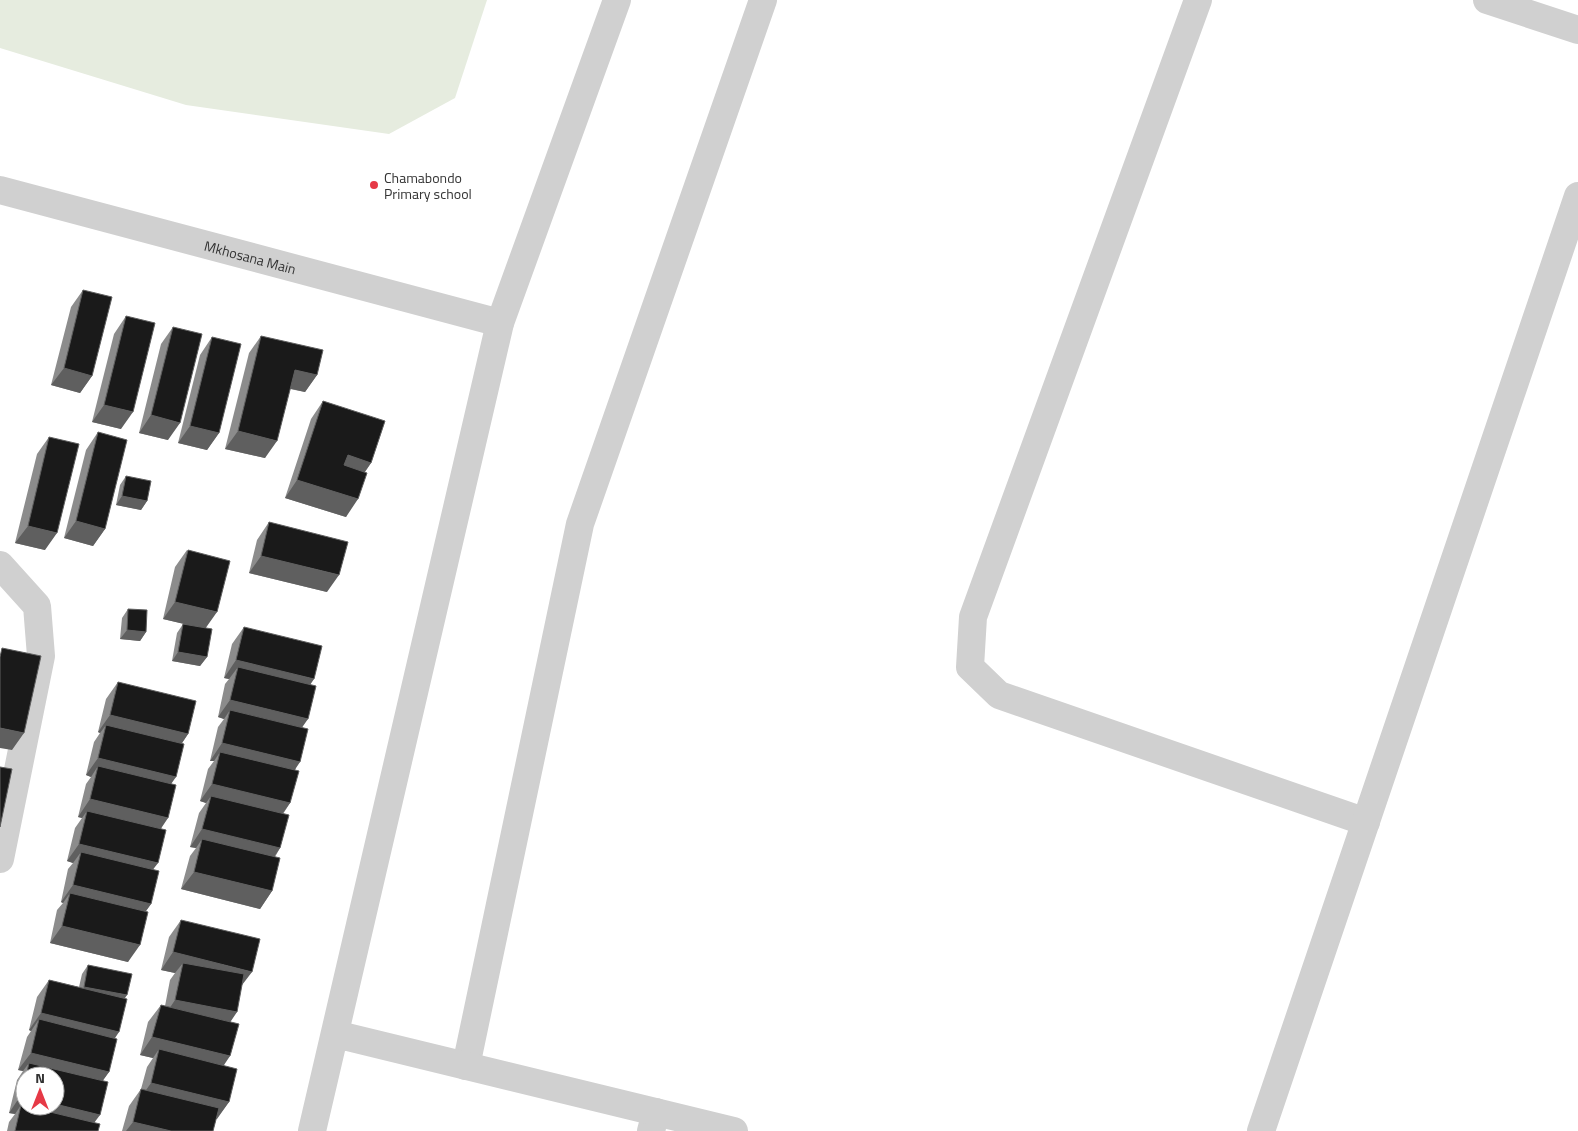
<svg xmlns="http://www.w3.org/2000/svg" width="1578" height="1131" viewBox="0 0 1578 1131" font-family="'Titillium Web',sans-serif">
<style>
.green{fill:#e6ecdf}
.lines{fill:none;stroke-linecap:round;stroke-linejoin:round}
.minor{stroke:#d0d0d0;stroke-width:28}
.tertiary{stroke:#d0d0d0;stroke-width:28}
.wall{fill:#8c8c8c;fill-rule:evenodd}
.shaded-wall{fill:#5f5f5f}
.building{fill:#1a1a1a;stroke:#5f5f5f}
.poi-dot{fill:#e63946;stroke:#fff;stroke-width:2}
.labels{text-anchor:middle;dominant-baseline:central;stroke-width:5;stroke-linejoin:round;paint-order:stroke}
.poi-label{font-size:14px;fill:#333;stroke:#fff;text-anchor:start}
.street-label{font-size:14px;fill:#333;stroke:#fff}
</style>
<rect width="100%" height="100%" fill="#fff"/>
<path class="green" d="M0,0h487l-32,98 -66,36 -203,-29 -186,-57z"/>
<g class="lines">
<g class="minor">
<path d="M1198,0l-225,617 -3,50 29,28 367,127"/>
<path d="M1487,0l91,30"/>
<path id="s1" d="M0,190l500,133"/>
<path d="M0,565l37,41 4,50 -41,203"/>
<path d="M466,1066l114,-542 183,-524"/>
<path d="M651,1131l5,-19"/>
<path d="M1261,1131l317,-935"/>
</g>
<path class="tertiary" d="M335,1034l399,97
M312,1131l188,-808 117,-323"/>
</g>
<path class="wall" d="M83,290l9,86 -12,17 -29,-8 20,-78z
M126,316l-5,113 -29,-7 22,-88z
M173,327l-5,113 -29,-7 22,-89z
M261,336l56,39 -12,17 -15,-3 -25,69 -40,-9 24,-96z
M212,337l7,96 -12,17 -29,-7 22,-88z
M323,401l48,62 -6,9 -19,45 -61,-19 26,-79z
M98,432l7,97 -12,17 -29,-8 22,-88z
M49,437l-4,113 -30,-7 22,-89z
M126,476l21,25 -6,9 -25,-5 4,-20z
M269,522l58,70 -78,-19 8,-33z
M187,550l19,78 1,29 -7,9 -28,-5 5,-28 6,-9 6,1 -26,-6 12,-52z
M128,609l18,23 -6,9 -20,-2 2,-21z
M244,627l66,57 -8,44 -12,75 -7,11 -3,34 -5,9 -3,34 -12,18 -79,-20 9,-33 6,-8 -6,-1 9,-34 7,-10 -6,-2 8,-32 6,-8h-4l8,-34 6,-8 -6,-2 7,-33 4,-5 -5,-1 8,-34z
M118,682l70,52 -6,9 -11,41 -10,45 -8,40 -2,35 -6,8 -17,50 -78,-19 7,-33 6,-7 -2,-1 7,-33 5,-6 -6,-2 8,-33 7,-10 -4,-1 8,-33 5,-7 -5,-2 8,-33 6,-9 -2,-1 8,-33z
M181,920l61,65 -12,37 -6,43 5,37 -13,17 -3,12h-91l7,-25 12,-17 6,-22 6,-9 -13,-3 8,-33 13,-17 4,1 5,-26 5,-7 -14,-3 8,-33z
M88,965l37,34 -10,39 -6,34 -7,9 -8,42 4,8h-91l2,-9 6,-8 -6,-1 8,-33 6,-9 -5,-1 9,-33 4,-6 -2,-1 8,-33 12,-17 30,7 3,-13zM25,1076h30l-30,30z"/>
<path class="shaded-wall" d="M64,368l28,8 -12,17 -29,-8z
M295,370l22,5 -12,17 -22,-5z
M104,405l29,7 -12,17 -29,-7z
M151,415l29,8 -12,17 -29,-7z
M190,426l29,7 -12,17 -29,-7z
M238,431l39,10 -12,17 -40,-9z
M348,455l23,8 -12,17 -24,-7z
M297,480l61,19 -12,18 -61,-19z
M122,496l25,5 -6,9 -25,-5z
M76,521l29,8 -12,17 -29,-8z
M28,526l29,7 -12,17 -30,-7z
M261,556l78,19 -12,17 -78,-19z
M175,602l42,10 -12,17 -42,-10z
M127,630l19,2 -6,9 -20,-2z
M178,652l29,5 -7,9 -28,-5z
M236,660l78,19 -12,18 -64,-30 -9,12 -5,-1z
M230,700l78,19 -12,17 -66,-26 -6,9 -6,-2z
M110,715l78,19 -12,18 -70,-27 -6,8 -2,-1z
M0,728l24,5 -12,17 -12,-2z
M222,743l78,19 -12,18 -68,-28 -6,9h-4z
M98,758l78,19 -12,17 -66,-28 -7,11 -5,-2z
M212,784l78,19 -12,17 -67,-24 -5,7 -6,-2z
M90,799l78,19 -12,18 -69,-25 -5,7 -4,-1z
M202,829l78,19 -12,18 -66,-27 -6,9 -6,-1z
M79,844l79,19 -13,17 -64,-28 -8,11 -6,-2z
M194,872l78,19 -12,18 -79,-20z
M73,885l78,19 -12,17 -69,-28 -7,10 -2,-1z
M62,926l78,19 -12,17 -78,-19z
M173,952l79,20 -13,17 -56,-26 -8,10 -14,-3z
M84,987l43,8 -6,9 -43,-8z
M175,1000l62,12 -12,18 -62,-12z
M41,1013l78,19 -12,18 -68,-31 -8,12 -2,-1z
M152,1037l78,19 -12,18 -59,-25 -6,9 -13,-3z
M31,1053l78,19 -12,17 -68,-26 -6,8 -5,-1z
M151,1083l78,19 -12,17 -78,-19z
M21,1095l4,1v10h30v-2l45,11 -12,16 -67,-26 -6,9 -6,-1z
M133,1122l38,9h-45z"/>
<path class="building" d="M83,290l29,7 -20,79 -28,-8z
M126,316l29,7 -22,89 -29,-7z
M173,327l29,7 -22,89 -29,-8z
M261,336l62,14 -6,25 -22,-5 -18,71 -39,-10z
M212,337l29,7 -22,89 -29,-7z
M323,401l62,20 -14,42 -23,-8 -4,10 23,8 -9,26 -61,-19z
M98,432l29,8 -22,89 -29,-8z
M49,437l30,7 -22,89 -29,-7z
M126,476l25,5 -4,20 -25,-5z
M269,522l79,20 -9,33 -78,-19z
M188,550l42,11 -13,51 -42,-10z
M128,609l19,1 -1,22 -19,-2z
M183,624l29,5 -5,28 -29,-5z
M244,627l78,19 -8,33 -78,-19z
M2,648l39,8 -17,77 -24,-5v-71z
M238,667l78,19 -8,33 -78,-19z
M118,682l78,19 -8,33 -78,-19z
M230,710l78,19 -8,33 -78,-19z
M106,725l78,19 -8,33 -78,-19z
M220,752l79,19 -9,32 -78,-19z
M98,766l78,19 -8,33 -78,-19z
M0,767l12,2 -12,58z
M211,796l78,19 -9,33 -78,-19z
M87,811l79,19 -8,33 -79,-19z
M202,839l78,19 -8,33 -78,-19z
M81,852l78,19 -8,33 -78,-19z
M70,893l78,19 -8,33 -78,-19z
M181,920l79,19 -8,33 -79,-20z
M183,963l61,11 -7,38 -62,-12z
M88,965l44,9 -5,21 -43,-8z
M49,980l78,19 -8,33 -78,-19z
M161,1005l78,19 -9,32 -78,-19z
M39,1019l78,20 -8,33 -78,-19z
M159,1049l78,20 -8,33 -78,-19z
M29,1063l79,19 -8,33 -45,-11v-28h-29z
M25,1081v15l-4,-1z
M141,1089l78,19 -6,23h-42l-38,-9z
M21,1105l79,19 -2,7h-83z"/>
<circle class="poi-dot" cx="374" cy="185" r="5"/>
<g class="labels">
<g class="poi-label">
<text x="384" y="177">Chamabondo<tspan x="384" dy="16">Primary school</tspan></text>
</g>
<g class="street-label">
<text stroke="none"><textPath href="#s1" startOffset="259">Mkhosana Main</textPath></text>
</g>
</g>
<g transform="translate(40 1091)"><circle r="24" fill="#ffffff" stroke="#adadad"/>
<path d="M0-4L9 19L0 12L-9 19Z" fill="#e63946"/>
<text y="-8" font-size="14" font-weight="bold" text-anchor="middle" fill="#333333">N</text>
</g>
</svg>
